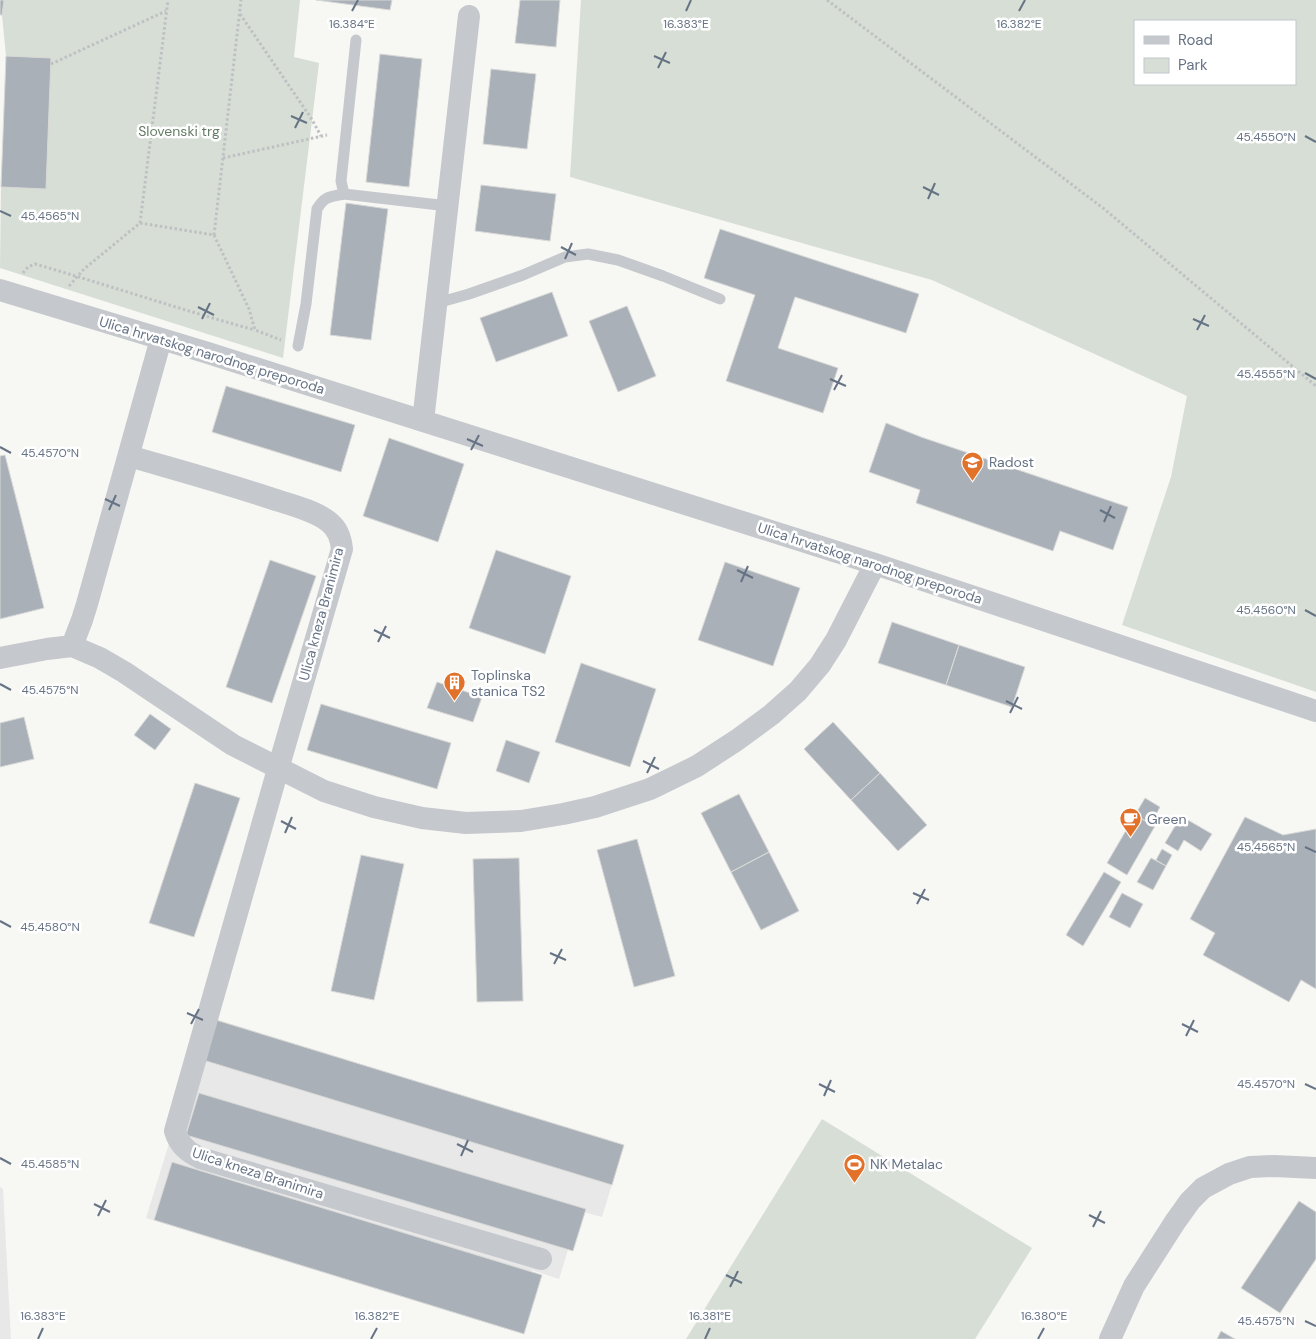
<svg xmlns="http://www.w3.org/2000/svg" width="1316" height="1339" viewBox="0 0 1316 1339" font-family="'DM Sans',sans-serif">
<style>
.built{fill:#e8e8e8}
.green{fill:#d7ded5;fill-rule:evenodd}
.building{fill:#a9b0b7;stroke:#d8d9d7}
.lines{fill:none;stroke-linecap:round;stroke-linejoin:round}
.path{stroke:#bfc0c3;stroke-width:3;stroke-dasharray:2.5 2.5;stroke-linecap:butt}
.service{stroke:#c5c8cc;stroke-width:11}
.minor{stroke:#c5c8cc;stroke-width:22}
.ticks{fill:none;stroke:#667385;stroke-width:2}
.labels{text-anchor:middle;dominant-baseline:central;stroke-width:5;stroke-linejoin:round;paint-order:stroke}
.park-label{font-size:14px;fill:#667c65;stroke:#fff}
.street-label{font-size:14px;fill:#667385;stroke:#fff}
.poi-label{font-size:14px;fill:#667385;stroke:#fff;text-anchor:start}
.ticks-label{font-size:12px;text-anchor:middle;fill:#667385;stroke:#fff;stroke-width:5;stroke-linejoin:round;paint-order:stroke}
</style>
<rect width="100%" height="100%" fill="#f7f7f4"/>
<path class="built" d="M208,1017l416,128 -22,72 -22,-6 -21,68 -27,-9 -19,61 -367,-113z
M0,1187l3,2 8,150h-11z"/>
<path class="green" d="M4,0h296l-6,57 25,6 -36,295 -283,-90 1,-81 45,2 5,-131 -45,-2 -4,-41z
M581,0h735v692l-194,-67 49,-148 16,-81 -255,-116 -362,-103zM1135,21h160v63h-160z
M822,1119l210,129 -57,91h-289z"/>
<path class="building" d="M0,0h4l-2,15h-2z
M316,0h76l-2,10z
M520,0h40l-4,47 -41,-4z
M380,54l42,5 -13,128 -43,-5z
M6,56l45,2 -5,131 -45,-2z
M491,69l45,5 -9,75 -44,-5z
M481,185l75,9 -6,47 -75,-10z
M346,203l42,6 -17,131 -41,-5z
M720,229l199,65 -13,39 -111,-36 -17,51 60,20 -15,45 -97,-32 29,-86 -51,-17z
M552,292l16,44 -72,26 -16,-44z
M627,306l29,70 -38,16 -29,-71z
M226,386l129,39 -14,47 -129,-40z
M886,423l35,14 207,70 -15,43 -53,-19 -7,20 -137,-48 4,-13 -51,-18z
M389,438l75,26 -26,78 -75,-26z
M5,455l39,153 -44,11v-163z
M496,550l75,26 -26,78 -76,-26z
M270,560l46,16 -44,127 -46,-16z
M725,562l75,26 -27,78 -75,-26z
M892,622l67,23 -13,40 -68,-22z
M959,645l66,22 -13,40 -66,-22z
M581,663l75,26 -26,78 -75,-25z
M437,682l45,15 -9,25 -46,-14z
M321,704l130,39 -14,46 -130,-39z
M150,714l21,15 -16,21 -21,-15z
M24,717l10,42 -34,8v-44z
M833,722l47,51 -29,27 -47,-51z
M506,740l34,12 -11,31 -33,-12z
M880,773l47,52 -29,26 -47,-51z
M195,783l45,15 -46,139 -45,-14z
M739,794l30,58 -38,20 -30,-59z
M1145,798l15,9 -9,17 -16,-9z
M1135,815l20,11 -28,49 -20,-12z
M1181,816l31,18 -11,17 -17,-11 -6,11 -13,-8z
M1245,817l38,18 33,-6v160l-15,-9 -12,22 -86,-47 12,-22 -25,-14z
M637,839l38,137 -41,11 -37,-137z
M1162,849l10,6 -6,11 -10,-6z
M769,852l30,59 -38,19 -30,-58z
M361,855l43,9 -30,136 -43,-9z
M519,858l4,143 -46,1 -4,-143z
M1151,858l15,8 -13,24 -16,-8z
M1104,872l17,10 -38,64 -17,-11z
M1122,893l21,11 -13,24 -21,-11z
M216,1020l408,125 -12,40 -409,-125z
M199,1093l387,116 -13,42 -387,-116z
M172,1162l370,113 -18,59 -370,-114z
M1299,1201l17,11v47l-36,54 -39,-25z
M1221,1331l14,8h-18z"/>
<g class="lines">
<path class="path" d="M827,0l276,208 213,178
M240,14l71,104 10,18
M51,64l115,-53
M223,158l104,-23
M140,223l74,12 27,-235
M214,235l35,74 6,21 26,10
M23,273l5,-6 7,-3c73,21 146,46 220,66
M69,286l15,-17 56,-46 28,-223"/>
<path class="service" d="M356,40l-15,141 3,13 104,12
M437,303l32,-9 54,-19 42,-18 23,-3 30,6 45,16 57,23
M298,346l8,-42 11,-95c8,-13 12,-12 27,-15"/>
<path class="minor" d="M0,290l208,63 667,211 441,147
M423,421l46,-405
M129,456c48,14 96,27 144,43 16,5 43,12 56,23 9,7 12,17 13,27l-64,220 -103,362c4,14 13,21 25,27l341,101
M72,646l10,-26 5,-16 74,-265
M0,658l47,-9 25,-3 28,12 24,14 109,73 91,46 50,16 48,11 44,5 55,-2 42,-7 32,-7 55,-18 47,-23 40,-26 34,-25 27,-24 22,-26 16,-25 39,-76
M1110,1339l24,-53 41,-64 15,-21 13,-13 26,-14 21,-7 24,-1 42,2"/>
</g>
<path class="ticks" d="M352,11l6,-11M686,11l5,-11M1019,11l6,-11M654,56l16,7M658,68l8,-16M291,116l16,7M295,128l8,-16M1305,136l11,6M923,187l16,8M928,199l7,-16M0,211l11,5M561,247l15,8M565,259l7,-16M198,307l16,8M202,319l8,-16M1193,319l16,7M1197,330l8,-15M1305,373l11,6M830,379l16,7M834,390l8,-15M467,439l16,7M0,447l11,6M471,450l8,-15M105,499l15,7M109,510l7,-15M1100,510l15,8M1104,522l7,-16M737,570l16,8M741,582l7,-16M1305,610l11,6M374,630l16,8M378,642l8,-16M0,684l11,6M1006,701l16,8M1010,713l8,-16M643,761l16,8M647,773l8,-16M281,821l15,8M285,833l7,-16M1305,847l11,5M913,893l16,7M917,904l8,-15M0,921l11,6M550,953l16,7M554,964l8,-15M187,1013l16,7M191,1024l8,-15M1182,1024l16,8M1186,1036l8,-16M819,1084l16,8M1305,1084l11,5M824,1096l7,-16M457,1144l16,8M461,1156l7,-16M0,1158l11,6M94,1204l16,8M1089,1215l16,8M98,1216l8,-16M1093,1227l8,-16M726,1275l16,8M730,1287l8,-16M1305,1321l11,5M38,1339l5,-11M371,1339l6,-11M705,1339l5,-11M1038,1339l6,-11"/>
<defs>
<symbol id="school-pin" viewBox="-11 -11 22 30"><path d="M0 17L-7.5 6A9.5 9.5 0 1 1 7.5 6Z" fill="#e2712a" stroke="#fff"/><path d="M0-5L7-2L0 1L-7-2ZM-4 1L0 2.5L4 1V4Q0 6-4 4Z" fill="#fff"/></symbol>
<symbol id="building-pin" viewBox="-11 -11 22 30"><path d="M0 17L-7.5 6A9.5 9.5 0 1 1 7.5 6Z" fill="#e2712a" stroke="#fff"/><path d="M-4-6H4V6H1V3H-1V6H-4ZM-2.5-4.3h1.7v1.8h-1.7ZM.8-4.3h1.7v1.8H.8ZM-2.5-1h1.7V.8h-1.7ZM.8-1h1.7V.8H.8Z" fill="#fff"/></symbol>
<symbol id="cafe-pin" viewBox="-11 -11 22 30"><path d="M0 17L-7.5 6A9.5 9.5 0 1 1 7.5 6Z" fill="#e2712a" stroke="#fff"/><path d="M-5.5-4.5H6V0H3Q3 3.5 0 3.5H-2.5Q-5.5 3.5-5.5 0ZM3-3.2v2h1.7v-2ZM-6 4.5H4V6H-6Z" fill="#fff"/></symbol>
<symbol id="stadium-pin" viewBox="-11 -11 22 30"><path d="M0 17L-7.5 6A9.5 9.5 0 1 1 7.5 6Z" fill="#e2712a" stroke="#fff"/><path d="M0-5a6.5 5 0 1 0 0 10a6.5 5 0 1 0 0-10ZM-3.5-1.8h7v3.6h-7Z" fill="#fff"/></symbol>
</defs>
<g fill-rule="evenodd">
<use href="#school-pin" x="960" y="450" width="25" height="34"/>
<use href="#building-pin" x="442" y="670" width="25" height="34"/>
<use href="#cafe-pin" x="1118" y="806" width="25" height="34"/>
<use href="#stadium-pin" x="842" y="1152" width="25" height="34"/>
</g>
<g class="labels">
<g class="park-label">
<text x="179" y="131">Slovenski trg</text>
</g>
<g class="street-label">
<text transform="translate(212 355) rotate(17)">Ulica hrvatskog narodnog preporoda</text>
<text transform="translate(870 563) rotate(18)">Ulica hrvatskog narodnog preporoda</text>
<text transform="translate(321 614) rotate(-75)">Ulica kneza Branimira</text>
<text transform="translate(258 1173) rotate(18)">Ulica kneza Branimira</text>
</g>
<g class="poi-label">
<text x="989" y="462">Radost</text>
<text x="471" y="675">Toplinska<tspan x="471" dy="16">stanica TS2</tspan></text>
<text x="1147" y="819">Green</text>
<text x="870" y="1164">NK Metalac</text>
</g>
</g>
<g class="ticks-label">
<text x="352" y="28">16.384°E</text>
<text x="686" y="28">16.383°E</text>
<text x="1019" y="28">16.382°E</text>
<text x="1266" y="141">45.4550°N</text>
<text x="50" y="220">45.4565°N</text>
<text x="1266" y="378">45.4555°N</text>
<text x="50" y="457">45.4570°N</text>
<text x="1266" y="614">45.4560°N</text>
<text x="50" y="694">45.4575°N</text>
<text x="1266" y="851">45.4565°N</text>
<text x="50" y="931">45.4580°N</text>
<text x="1266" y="1088">45.4570°N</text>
<text x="50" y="1168">45.4585°N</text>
<text x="43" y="1320">16.383°E</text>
<text x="377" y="1320">16.382°E</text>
<text x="710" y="1320">16.381°E</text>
<text x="1044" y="1320">16.380°E</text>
<text x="1266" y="1325">45.4575°N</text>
</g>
<rect x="1134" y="20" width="162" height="65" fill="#ffffff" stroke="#c2c7ce"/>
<rect x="1144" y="36" width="25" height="8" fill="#c5c8cc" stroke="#c2c7ce"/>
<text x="1178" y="45" font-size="15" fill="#667385">Road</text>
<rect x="1144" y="58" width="25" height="15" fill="#d7ded5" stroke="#c2c7ce"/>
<text x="1178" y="70" font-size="15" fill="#667385">Park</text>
</svg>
